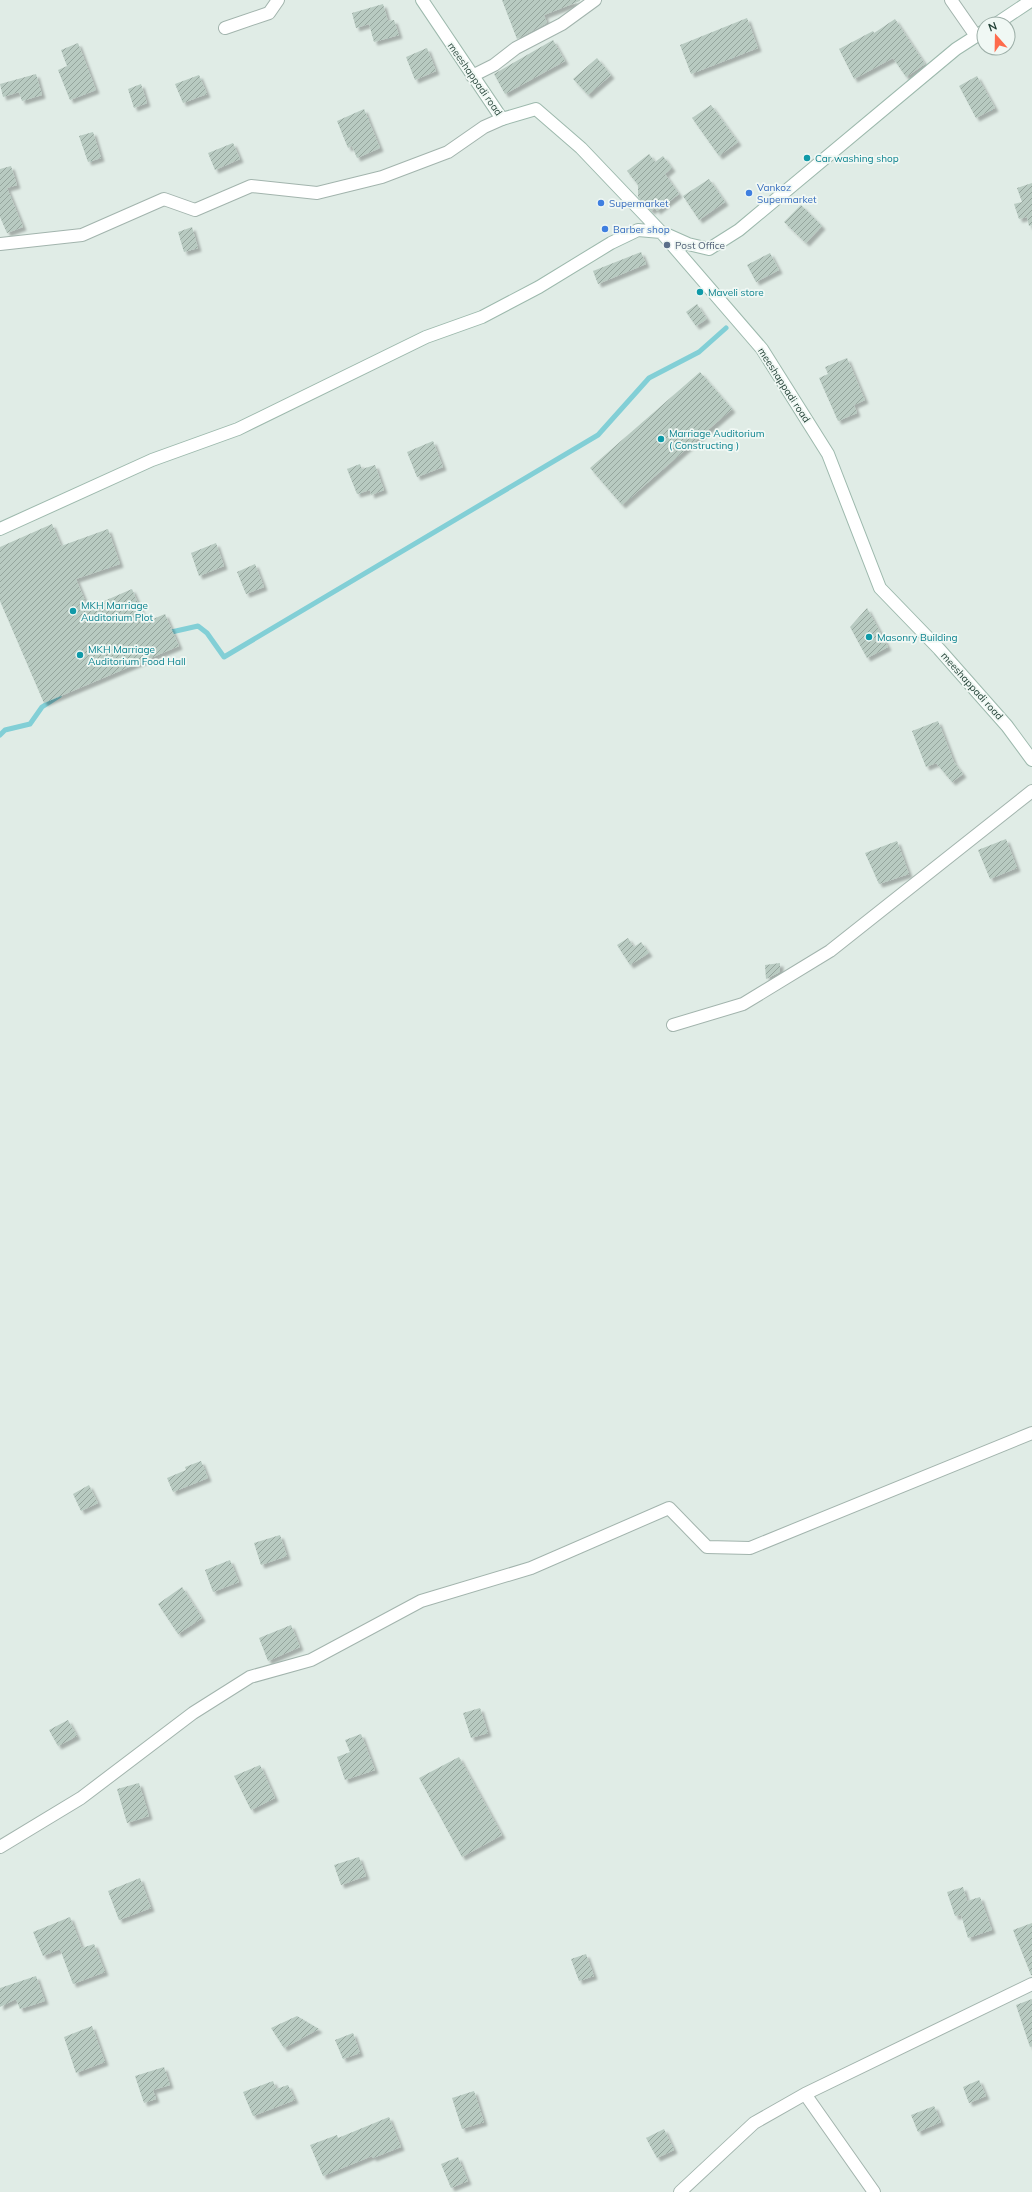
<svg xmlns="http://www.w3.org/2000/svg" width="1032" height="2192" viewBox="0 0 1032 2192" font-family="Mulish,sans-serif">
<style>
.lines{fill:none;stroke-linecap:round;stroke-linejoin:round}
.stream{stroke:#82cfd6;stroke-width:5}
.building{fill:url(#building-hatch);filter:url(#shadow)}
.street-casing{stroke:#a2b4ad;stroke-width:14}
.secondary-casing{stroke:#9db9ad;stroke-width:14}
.street{stroke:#fff;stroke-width:12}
.secondary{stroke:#fff;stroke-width:12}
.culture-dot{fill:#0f9aa8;stroke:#f0f8f4;stroke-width:1.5}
.shop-dot{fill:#3f7fe0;stroke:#f0f8f4;stroke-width:1.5}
.service-dot{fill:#5c6f8a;stroke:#f0f8f4;stroke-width:1.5}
.labels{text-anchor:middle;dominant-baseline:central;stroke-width:3.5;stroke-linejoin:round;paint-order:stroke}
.street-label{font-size:10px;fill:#1f3e33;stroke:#f0f8f4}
.culture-label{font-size:10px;fill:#0d838f;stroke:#f0f8f4;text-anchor:start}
.shop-label{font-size:10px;fill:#366cbe;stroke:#f0f8f4;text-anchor:start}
.service-label{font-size:10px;fill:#4e5e75;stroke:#f0f8f4;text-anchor:start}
</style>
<defs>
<pattern id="building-hatch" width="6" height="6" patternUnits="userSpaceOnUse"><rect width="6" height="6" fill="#b8cac1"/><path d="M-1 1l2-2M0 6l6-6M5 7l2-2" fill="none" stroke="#95a59d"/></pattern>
<filter id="shadow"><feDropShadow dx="3.5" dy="3.5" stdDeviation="1" flood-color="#0004"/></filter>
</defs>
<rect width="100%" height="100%" fill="#e0ece6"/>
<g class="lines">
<path class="stream" d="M167,633l31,-7 9,7 17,24 374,-222 51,-57 50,-26 27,-24
M0,735l5,-5 25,-6 12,-17 17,-11"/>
</g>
<path class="building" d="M502,0h78v1l-36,14 3,8 -30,16z
M383,4l5,17 6,-1 5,15 -25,7 -5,-18 -13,4 -4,-15z
M747,18l11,30 -67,26 -11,-29z
M895,19l30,45 -19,13 -13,-19 -39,21 -15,-30 34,-18 1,2z
M553,40l12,21 -60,33 -11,-20z
M78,43l18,47 -26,10 -12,-30 9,-4 -6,-16z
M427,48l9,23 -21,9 -9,-23z
M597,58l14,17 -23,20 -15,-16z
M36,74l6,21 -20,6 -3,-9 -16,5 -3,-13z
M199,75l8,19 -24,9 -8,-19z
M977,76l18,32 -19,10 -17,-32z
M141,84l6,19 -13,5 -6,-19z
M711,105l27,37 -19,14 -27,-38z
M364,109l16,39 -23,10 -5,-12 -4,2 -11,-27z
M93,132l8,26 -13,4 -9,-26z
M233,143l7,16 -25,11 -7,-17z
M649,154l6,8 8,-6 9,12 -7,6 14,20 -22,17 -2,-3 -4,3 -13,-14v-12l-11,-14z
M11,166l6,19 -10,3 16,39 -16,6 -7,-16v-48z
M709,179l16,23 -26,18 -16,-24z
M1032,183v42l-3,1 -2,-9 -8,2 -5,-15 8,-2 -5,-14z
M801,205l21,21 -16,17 -22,-21z
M192,227l6,21 -14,4 -6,-20z
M641,252l5,12 -48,20 -5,-13z
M770,253l9,17 -23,12 -9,-17z
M697,304l10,15 -11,7 -10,-14z
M847,358l18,42 -11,5 3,8 -19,8 -19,-43 9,-4 -3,-7z
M700,372l32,37 -110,96 -32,-37z
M433,441l10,26 -26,10 -10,-25z
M360,464l2,5 13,-4 9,25 -13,5 -1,-5 -13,4 -10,-25z
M52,524l9,22 47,-17 12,35 -44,15 12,29 44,-19 14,33 19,-8 14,32 -135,57 -44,-102v-54z
M216,543l8,23 -25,10 -8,-23z
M255,564l9,23 -18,7 -9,-22z
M867,608l21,39 -21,11 -17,-31z
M938,721l16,41 9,12 -11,8 -16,-19 -10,4 -14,-36z
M1006,839l11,29 -27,11 -12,-29z
M897,841l12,33 -30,10 -14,-31z
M628,938l6,9 7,-5 8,11 -19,12 -13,-20z
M780,963v9l-14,7 -1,-14z
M201,1461l7,17 -35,14 -6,-14 19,-8 -1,-3z
M89,1485l9,18 -17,8 -8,-17z
M280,1535l7,21 -26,9 -7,-22z
M230,1560l9,22 -26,10 -8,-22z
M182,1587l20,31 -24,16 -20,-30z
M291,1625l9,22 -32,14 -9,-23z
M480,1708l8,25 -17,5 -8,-25z
M68,1720l9,16 -19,10 -9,-16z
M361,1734l14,36 -30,10 -8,-23 13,-5 -5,-12z
M459,1757l43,78 -40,22 -43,-79z
M260,1765l15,33 -24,12 -17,-34z
M139,1783l10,33 -22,7 -10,-34z
M359,1857l7,19 -25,9 -7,-20z
M140,1878l11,30 -32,12 -11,-29z
M963,1887l4,14 13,-4 12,33 -24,8 -7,-23 -6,1 -8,-24z
M70,1917l12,31 12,-4 11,28 -32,12 -13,-35 -17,7 -10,-24z
M1032,1923v52h-1l-18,-45z
M586,1954l8,22 -15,5 -8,-22z
M36,1976l9,25 -25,8 -4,-10 -16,8v-19z
M1032,1999v47l-2,1 -14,-42z
M297,2016l22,13 -35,19 -13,-20z
M92,2026l13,36 -29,11 -12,-36z
M353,2033l7,20 -17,6 -8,-19z
M164,2067l6,18 -17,5 3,9 -12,4 -9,-27z
M979,2080l7,16 -17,7 -6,-16z
M273,2081l3,8 12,-4 7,15 -42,16 -10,-24z
M474,2091l10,31 -22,7 -10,-31z
M934,2106l7,16 -23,10 -7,-17z
M389,2117l12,30 -28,11 -1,-2 -49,20 -13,-31 27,-10 1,3z
M664,2129l10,21 -17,8 -11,-20z
M458,2157l10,24 -17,7 -10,-24z"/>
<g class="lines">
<defs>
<path id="street" d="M951,0l25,36
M225,28l44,-15 9,-13
M472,76l22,-11 22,-17 46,-24 33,-24
M0,244l82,-9 82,-36 31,11 56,-24 66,7 65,-16 66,-25 36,-25 18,-8
M673,1025l70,-21 87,-53 202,-160
M0,1847l81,-49 112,-85 57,-36 61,-17 110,-59 110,-33 138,-60 38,39 43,1 282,-115
M805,2094l227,-110
M680,2192l74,-69 51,-29 69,98"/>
<path id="secondary" d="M422,0l80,119 34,-10 45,39 80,84 101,117 66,105 52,134 59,61 68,77 25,34
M996,24l36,-24
M0,529l152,-69 86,-31 188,-92 56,-20 57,-30 72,-44 27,-13 23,2 27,12 21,5 30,-19 217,-181 28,-18"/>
</defs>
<use href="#street" class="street-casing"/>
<use href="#secondary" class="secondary-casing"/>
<use href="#street" class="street"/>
<use href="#secondary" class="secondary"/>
</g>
<g class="culture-dot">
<circle cx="807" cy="158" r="4"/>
<circle cx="700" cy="292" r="4"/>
<circle cx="661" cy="439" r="4"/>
<circle cx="73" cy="611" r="4"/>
<circle cx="869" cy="637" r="4"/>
<circle cx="80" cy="655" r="4"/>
</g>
<g class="shop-dot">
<circle cx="749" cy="193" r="4"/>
<circle cx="601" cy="203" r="4"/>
<circle cx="605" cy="229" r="4"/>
</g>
<circle class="service-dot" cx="667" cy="245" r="4"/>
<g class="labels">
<g class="street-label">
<text transform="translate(475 79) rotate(55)">meeshappadi road</text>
<text transform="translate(784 385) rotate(57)">meeshappadi road</text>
<text transform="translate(972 686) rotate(48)">meeshappadi road</text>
</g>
<g class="culture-label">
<text x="815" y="158">Car washing shop</text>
<text x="708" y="292">Maveli store</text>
<text x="669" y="433">Marriage Auditorium<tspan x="669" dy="12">( Constructing )</tspan></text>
<text x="81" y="605">MKH Marriage<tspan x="81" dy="12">Auditorium Plot</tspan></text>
<text x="877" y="637">Masonry Building</text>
<text x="88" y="649">MKH Marriage<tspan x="88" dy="12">Auditorium Food Hall</tspan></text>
</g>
<g class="shop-label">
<text x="757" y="187">Vankoz<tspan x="757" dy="12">Supermarket</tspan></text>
<text x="609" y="203">Supermarket</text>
<text x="613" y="229">Barber shop</text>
</g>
<g class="service-label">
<text x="675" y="245">Post Office</text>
</g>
</g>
<g transform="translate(996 36) rotate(340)"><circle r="19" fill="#f0f8f4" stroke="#9caea7"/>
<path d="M0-3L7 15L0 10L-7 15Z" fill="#fe6b4c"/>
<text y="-6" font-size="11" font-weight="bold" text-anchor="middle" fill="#1f3e33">N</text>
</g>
</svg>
